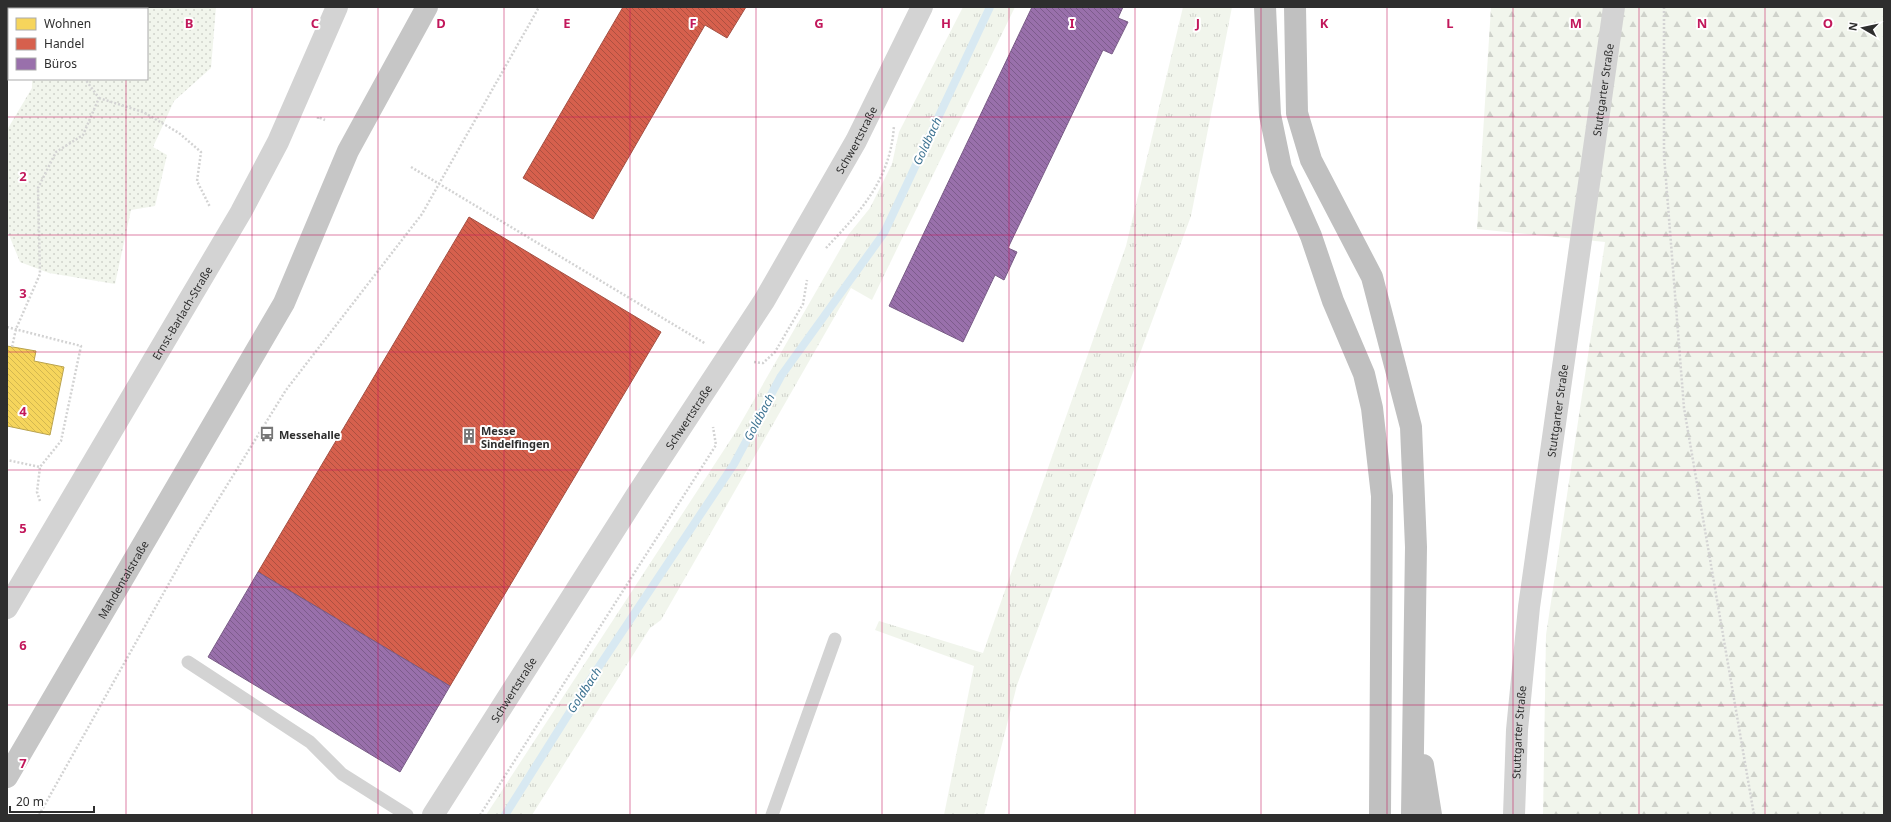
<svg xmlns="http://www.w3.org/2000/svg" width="1891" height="822" viewBox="0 0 1891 822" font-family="'Noto Sans',sans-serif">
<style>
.grass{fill:url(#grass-tufts)}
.forest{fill:url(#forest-firs)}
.park{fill:url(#park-dots)}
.homes{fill:url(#homes-back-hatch);stroke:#baa34e}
.shops{fill:url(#shops-back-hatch);stroke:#a45144}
.offices{fill:url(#offices-back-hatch);stroke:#795c86}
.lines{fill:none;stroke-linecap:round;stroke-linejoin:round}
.stream{stroke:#d8e9f2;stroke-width:8}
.path{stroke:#d3d3d3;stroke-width:2.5;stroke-dasharray:2 2;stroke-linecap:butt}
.service{stroke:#d3d3d3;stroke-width:13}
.minor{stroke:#d3d3d3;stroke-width:22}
.tertiary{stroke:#d3d3d3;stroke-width:22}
.primary{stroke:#c6c6c6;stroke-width:22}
.motorway{stroke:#c0c0c0;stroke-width:22}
.grid{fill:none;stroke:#c2185b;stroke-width:1;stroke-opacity:0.55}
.labels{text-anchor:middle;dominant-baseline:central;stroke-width:4;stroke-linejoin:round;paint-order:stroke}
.street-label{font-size:11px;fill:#2e2e2e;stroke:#fff}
.poi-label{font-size:11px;font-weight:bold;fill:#2e2e2e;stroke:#fff;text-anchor:start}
.water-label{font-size:12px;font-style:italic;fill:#3c7291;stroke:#fff}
.grid-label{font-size:13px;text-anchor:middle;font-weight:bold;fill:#c2185b;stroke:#fff;stroke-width:4;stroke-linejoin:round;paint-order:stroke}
</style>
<defs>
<pattern id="grass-tufts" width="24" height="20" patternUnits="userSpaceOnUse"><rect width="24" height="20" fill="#f1f5ec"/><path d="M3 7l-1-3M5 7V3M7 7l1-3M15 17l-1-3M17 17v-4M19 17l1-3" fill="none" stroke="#cfd2cb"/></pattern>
<pattern id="forest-firs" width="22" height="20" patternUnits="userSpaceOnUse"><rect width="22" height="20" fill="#f1f5ec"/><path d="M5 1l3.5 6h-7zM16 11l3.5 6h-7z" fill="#cfd2cb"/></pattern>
<pattern id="park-dots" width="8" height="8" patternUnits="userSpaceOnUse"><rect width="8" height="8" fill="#f1f5ec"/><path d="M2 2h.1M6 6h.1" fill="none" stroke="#cfd2cb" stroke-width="1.8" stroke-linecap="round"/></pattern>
<pattern id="homes-back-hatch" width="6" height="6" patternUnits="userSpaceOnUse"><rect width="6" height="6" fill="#f6d55c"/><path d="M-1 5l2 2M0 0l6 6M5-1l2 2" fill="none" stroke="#d3b750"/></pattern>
<pattern id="shops-back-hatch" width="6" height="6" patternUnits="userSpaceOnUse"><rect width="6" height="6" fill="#d6604d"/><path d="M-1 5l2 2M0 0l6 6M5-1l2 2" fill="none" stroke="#ae5040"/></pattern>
<pattern id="offices-back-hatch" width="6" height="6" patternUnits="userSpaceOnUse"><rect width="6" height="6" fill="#9970ab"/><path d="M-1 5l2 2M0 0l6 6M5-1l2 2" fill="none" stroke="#7d5c8c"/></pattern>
</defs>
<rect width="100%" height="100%" fill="#fff"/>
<path class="grass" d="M963,7h52l-143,293 -21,-12 -190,332 -11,8 -118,187h-46l249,-382 114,-199 21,-26 22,-44 7,-32z
M1183,7h49l-41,209 -174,469 -33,130h-40l30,-149 -99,-36 4,-9 104,32 143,-407z"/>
<path class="forest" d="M1491,7h393v808h-341l3,-180 59,-393 -128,-13z"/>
<path class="park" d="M120,7h96l-5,61 -37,33 -21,46 14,8 -12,51 -24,4 -16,74 -66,-11 -29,-11 -13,-32v-100l25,-42v-9h115v-70h-33z"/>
<path class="homes" d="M7,346l29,5 -2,10 30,6 -14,68 -43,-9z"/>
<path class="shops" d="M623,7h123l-19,31 -22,-13 -112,194 -70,-41z
M469,217l192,115 -211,354 -192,-114z"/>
<path class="offices" d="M1032,7h91l-5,11 10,4 -16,32 -9,-4 -95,198 9,4 -13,28 -9,-5 -32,67 -74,-36z
M258,572l192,114 -50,86 -192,-115z"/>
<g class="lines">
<path class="stream" d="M505,815l85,-135 144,-216 47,-88 103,-143 106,-226"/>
<path class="path" d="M1664,7v148l20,253 70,407
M78,9v-2
M7,36l2,1
M99,98l44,14 36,21 22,19 -4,29 13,26
M318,119v-2l7,3
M411,167l295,177
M826,248c35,-37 65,-69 68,-123
M7,327l74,19 -20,95 -21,26 -33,-7
M12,347l4,-18 24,-55 -2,-86 18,-36 27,-17 16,-37 -14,-19
M754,362l9,1 12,-11 28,-48 4,-24
M40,501l-3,-9 3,-25
M39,815l156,-278 91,-147 136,-176 117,-207
M480,815l236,-370 -3,-18"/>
<path class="service" d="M188,662l122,80 32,32 65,41
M772,815l63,-176"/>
<g class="minor">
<path id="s1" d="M7,608l234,-396 37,-70 59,-135"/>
<path id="s2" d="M433,815l203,-319 128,-195 92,-160 66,-134"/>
</g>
<path class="tertiary" id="s3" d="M1514,815l3,-85 12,-123 85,-600"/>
<path class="primary" id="s4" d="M7,777l277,-474 64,-152 79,-144"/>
<path class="motorway" d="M1265,7l5,108 11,53 30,68 22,65 31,73 8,34 10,88 -2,319
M1295,7l2,106 14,47 61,117 39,150 5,120 -4,268
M1423,765l8,50"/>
</g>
<path class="grid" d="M126,7v2M252,7v808M378,7v808M504,7v808M630,7v808M756,7v808M882,7v808M1009,7v808M1135,7v808M1261,7v808M1387,7v808M1513,7v808M1639,7v808M1765,7v808M126,79v736M7,117h1877M7,235h1877M7,352h1877M7,470h1877M7,587h1877M7,705h1877"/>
<defs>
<symbol id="bus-bare" viewBox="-9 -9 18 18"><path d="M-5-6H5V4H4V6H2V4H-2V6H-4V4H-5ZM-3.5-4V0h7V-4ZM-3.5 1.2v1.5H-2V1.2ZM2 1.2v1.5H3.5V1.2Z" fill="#777" stroke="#fff" stroke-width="2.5" paint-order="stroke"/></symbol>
<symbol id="building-bare" viewBox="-9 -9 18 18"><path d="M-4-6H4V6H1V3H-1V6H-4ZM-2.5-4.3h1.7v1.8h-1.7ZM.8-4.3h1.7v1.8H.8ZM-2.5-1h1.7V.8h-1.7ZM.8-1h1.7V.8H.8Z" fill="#777" stroke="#fff" stroke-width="2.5" paint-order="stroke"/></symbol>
</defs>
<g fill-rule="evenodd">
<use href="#bus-bare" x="256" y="423" width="22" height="22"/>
<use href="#building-bare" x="458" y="425" width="22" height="22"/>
</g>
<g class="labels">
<g class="street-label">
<text stroke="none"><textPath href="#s3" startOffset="731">Stuttgarter Straße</textPath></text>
<text stroke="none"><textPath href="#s2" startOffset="797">Schwertstraße</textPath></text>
<text stroke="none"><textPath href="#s1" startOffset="343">Ernst-Barlach-Straße</textPath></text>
<text stroke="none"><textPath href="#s3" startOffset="407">Stuttgarter Straße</textPath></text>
<text stroke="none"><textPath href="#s2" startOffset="473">Schwertstraße</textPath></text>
<text stroke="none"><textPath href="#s4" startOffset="229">Mahdentalstraße</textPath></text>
<text stroke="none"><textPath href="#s2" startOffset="149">Schwertstraße</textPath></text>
<text stroke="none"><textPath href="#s3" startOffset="83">Stuttgarter Straße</textPath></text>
</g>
<g class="poi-label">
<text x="481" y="430">Messe<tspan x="481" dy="13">Sindelfingen</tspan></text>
<text x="279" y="434">Messehalle</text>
</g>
<g class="water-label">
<text transform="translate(927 141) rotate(-65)">Goldbach</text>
<text transform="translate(759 417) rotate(-62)">Goldbach</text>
<text transform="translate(584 690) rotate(-57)">Goldbach</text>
</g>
</g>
<g class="grid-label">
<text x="189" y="28">B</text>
<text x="315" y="28">C</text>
<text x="441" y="28">D</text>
<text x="567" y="28">E</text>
<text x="693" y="28">F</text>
<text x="819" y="28">G</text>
<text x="946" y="28">H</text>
<text x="1072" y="28">I</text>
<text x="1198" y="28">J</text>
<text x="1324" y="28">K</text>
<text x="1450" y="28">L</text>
<text x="1576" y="28">M</text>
<text x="1702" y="28">N</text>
<text x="1828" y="28">O</text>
<text x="23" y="181">2</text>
<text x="23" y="298">3</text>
<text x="23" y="416">4</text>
<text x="23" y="533">5</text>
<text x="23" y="650">6</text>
<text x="23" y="768">7</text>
</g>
<rect width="1891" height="822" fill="none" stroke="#2e2e2e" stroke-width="16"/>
<rect x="8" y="8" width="140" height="72" fill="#ffffff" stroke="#ababab"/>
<rect x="16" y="18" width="20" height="12" fill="#f6d55c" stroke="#ababab"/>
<text x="44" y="28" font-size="12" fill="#2e2e2e">Wohnen</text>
<rect x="16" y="38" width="20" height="12" fill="#d6604d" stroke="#ababab"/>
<text x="44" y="48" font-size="12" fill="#2e2e2e">Handel</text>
<rect x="16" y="58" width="20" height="12" fill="#9970ab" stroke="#ababab"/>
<text x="44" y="68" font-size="12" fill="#2e2e2e">Büros</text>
<g transform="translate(1863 28) rotate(279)" stroke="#ffffff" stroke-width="3" paint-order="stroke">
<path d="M0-3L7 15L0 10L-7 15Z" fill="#2e2e2e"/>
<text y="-6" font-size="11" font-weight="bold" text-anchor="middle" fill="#2e2e2e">N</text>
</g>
<path d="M10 806v6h84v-6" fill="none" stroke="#2e2e2e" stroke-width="2"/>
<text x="16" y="806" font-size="12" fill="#2e2e2e" stroke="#ffffff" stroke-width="3" paint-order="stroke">20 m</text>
</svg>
